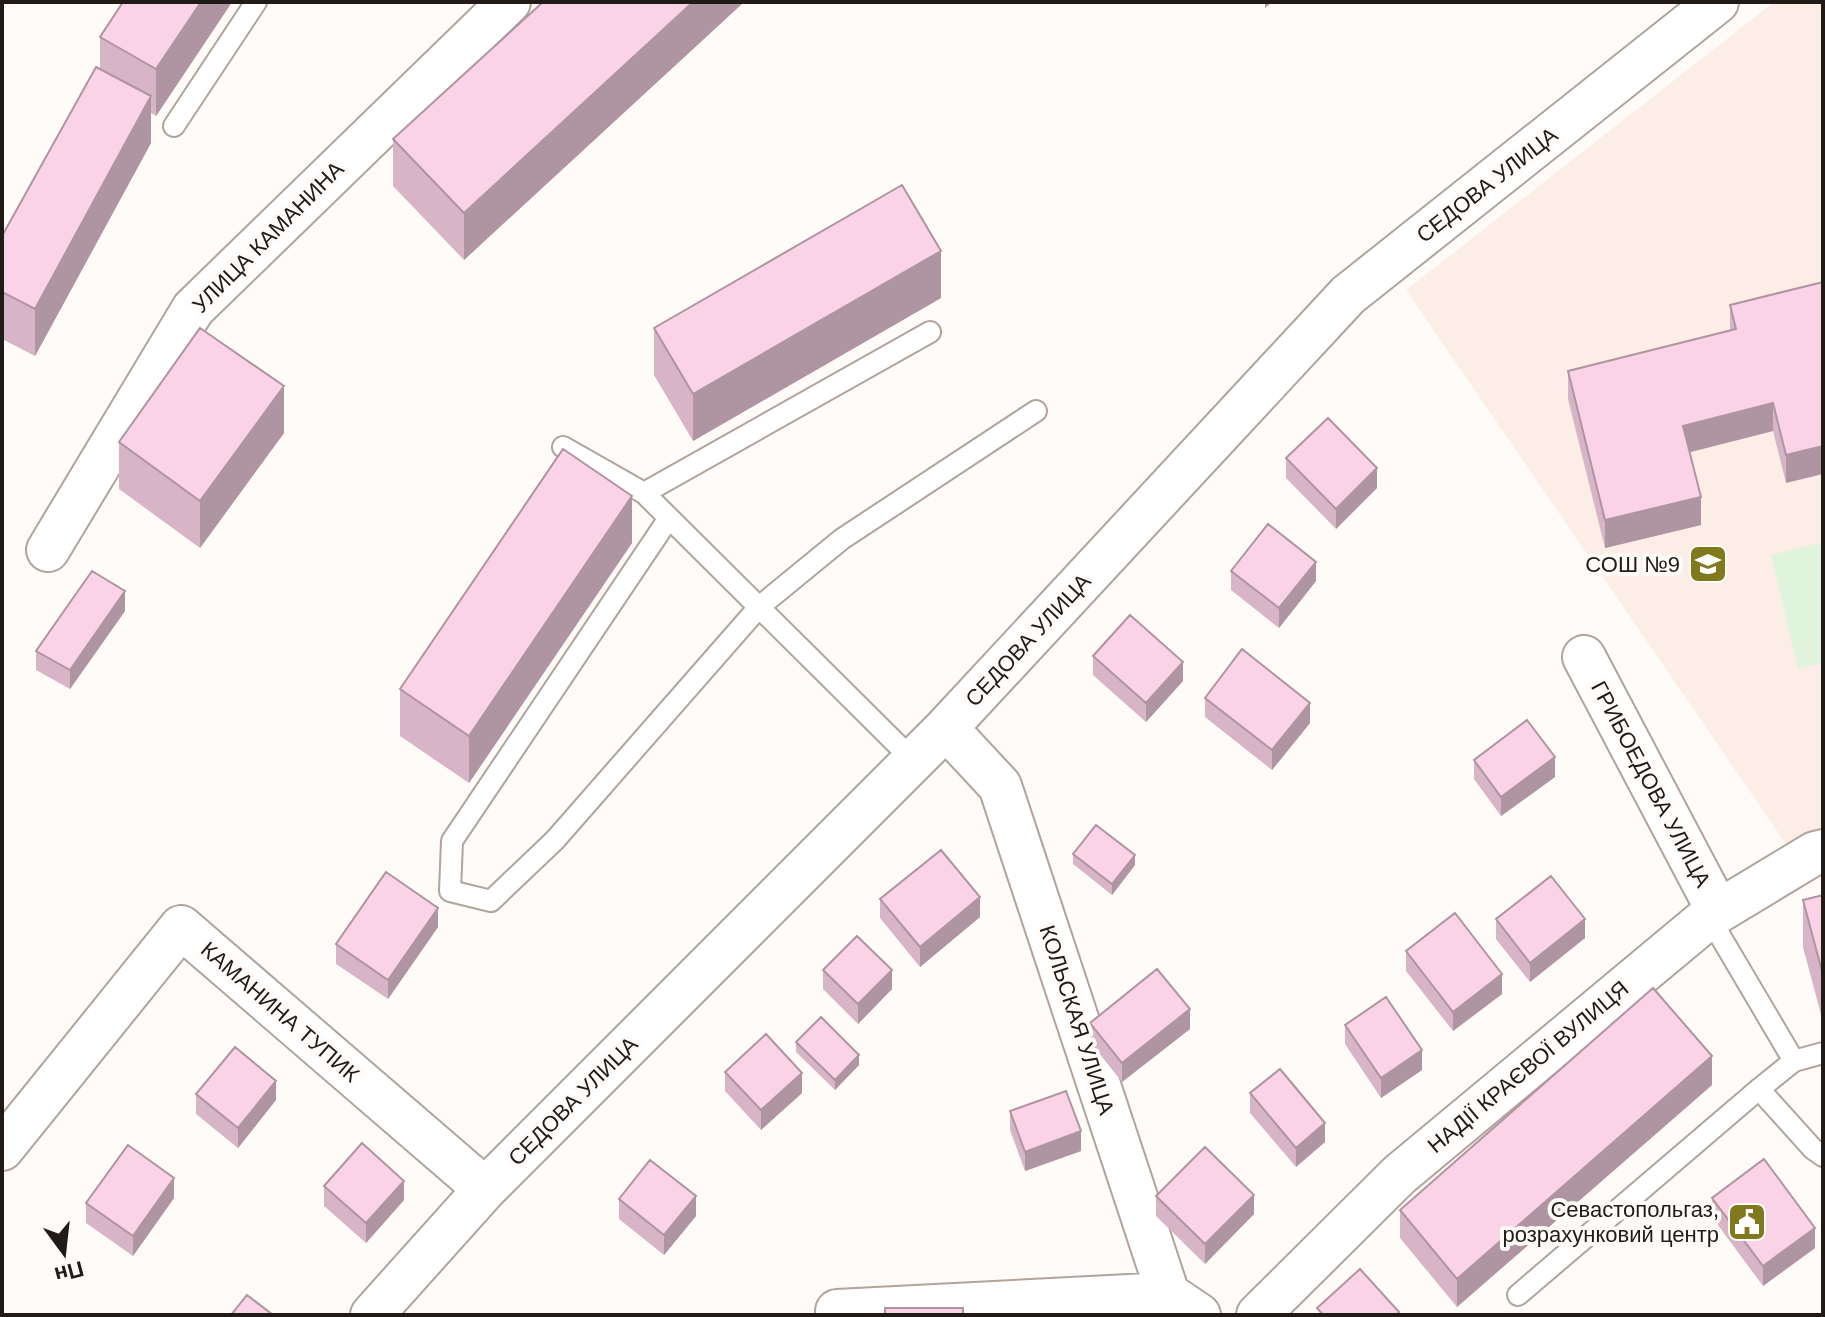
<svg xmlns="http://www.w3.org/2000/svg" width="1825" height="1317" viewBox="0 0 1825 1317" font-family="Helvetica,sans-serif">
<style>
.built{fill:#fceee7}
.green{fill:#dff3dd}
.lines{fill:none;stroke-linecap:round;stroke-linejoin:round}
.service-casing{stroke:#b2a39b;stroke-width:24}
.minor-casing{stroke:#b2a39b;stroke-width:46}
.service{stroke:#fff;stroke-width:20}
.minor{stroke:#fff;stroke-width:42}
.wall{fill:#d7b5c6}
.shaded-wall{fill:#af94a1}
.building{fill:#fad3e6;stroke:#af94a1;stroke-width:2}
.labels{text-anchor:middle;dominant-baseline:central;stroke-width:8;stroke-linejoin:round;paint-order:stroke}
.street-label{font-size:22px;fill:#211b18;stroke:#fefbf9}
.poi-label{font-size:22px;fill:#211b18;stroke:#fefbf9;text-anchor:end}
</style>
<rect width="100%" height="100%" fill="#fefbf9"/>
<path class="built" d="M1774,2h49v835l-35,10 -382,-557z"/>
<path class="green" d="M1823,542v121l-25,6 -27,-114z"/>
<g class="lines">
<defs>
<path id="service" d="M174,126l82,-124
M563,447l81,46
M669,518l-217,323 -2,50 41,10 64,-61 204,-233 83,-68 194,-128
M914,761l-270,-268 286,-161
M1709,917l85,144
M1759,1089l54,60 10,7
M1518,1295l241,-206 35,-28 29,-8"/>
<path id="minor" d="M48,550l145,-241 316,-307
M1584,657l134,254
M946,728l54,58 168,508 31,21
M2,1149l179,-222 304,262
M372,1315l113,-126 461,-461 402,-433 369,-293
M837,1315v-4l331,-17
M1258,1315l141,-140 310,-258 106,-64 8,-2"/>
</defs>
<use href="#service" class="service-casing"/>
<use href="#minor" class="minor-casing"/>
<use href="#service" class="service"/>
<use href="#minor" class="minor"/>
</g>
<path class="wall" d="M232,2l-76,114 -5,-3v30l-116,213 -33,-17v-103l98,-167v-32z
M543,2h201l-280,258 -71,-74v-47z
M1823,282l-37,201 -13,-52 -84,21 12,73 -96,23 -37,-149v-28l162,-40v-26z
M941,298l-248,143 -39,-66v-47z
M284,433l-84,115 -81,-59v-47z
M1286,458l91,30 -41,41 -50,-51z
M632,543l-163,240 -69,-47v-47z
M1231,571l85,10 -37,47 -48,-38z
M125,611l-55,78 -34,-19v-19z
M1093,656l90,25 -37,41 -53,-47z
M1205,698l105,25 -38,47 -67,-53z
M1474,760l81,17 -54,39 -27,-37z
M1073,854l62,11 -23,30 -39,-31z
M1823,895v127l-20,-75v-47z
M880,899l100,18 -60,50 -40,-49z
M1496,919l89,19 -55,44 -34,-43z
M438,927l-50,72 -52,-35v-20z
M1406,951l96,43 -49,37 -47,-60z
M823,970l69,19 -34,35 -35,-35z
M1090,1023l100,6 -68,53 -32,-40z
M1345,1025l77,45 -41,28 -36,-54z
M796,1042l63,23 -24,25 -39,-38z
M725,1072l77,21 -41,37 -36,-39z
M1712,1085l-255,222 -57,-69v-28z
M1250,1093l75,49 -29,25 -46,-54z
M196,1094l80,6 -38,48 -42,-34z
M1010,1111l71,40 -56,20 -15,-41z
M324,1186l80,14 -38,43 -42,-37z
M1156,1196l98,18 -49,50 -49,-48z
M174,1198l-41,58 -47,-33v-20z
M1712,1198l103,50 -52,38 -51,-69z
M619,1199l77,17 -32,39 -45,-36z"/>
<path class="shaded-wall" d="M201,2h31l-76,114v-47z
M693,2h51l-280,258v-47z
M1265,2h7l-7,6z
M151,96v47l-116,213v-47z
M941,251v47l-248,143v-47z
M284,386v47l-84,115v-47z
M1773,403v28l-90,23v-28z
M1823,446v28l-37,9v-28z
M1377,468v20l-41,41v-20z
M632,496v47l-163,240v-47z
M1701,497v28l-96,23v-28z
M1316,562v19l-37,47v-20z
M125,591v20l-55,78v-19z
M1183,662v19l-37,41v-19z
M1310,703v20l-38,47v-20z
M1555,757v20l-54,39v-19z
M1135,855v10l-23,30v-11z
M980,897v20l-60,50v-20z
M438,908v19l-50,72v-19z
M1585,919v19l-55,44v-19z
M892,970v19l-34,35v-20z
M1502,974v20l-49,37v-19z
M1190,1009v20l-68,53v-19z
M1422,1050v20l-41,28v-20z
M859,1055v10l-24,25v-10z
M1712,1056v29l-255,222v-28z
M802,1073v20l-41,37v-20z
M276,1081v19l-38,48v-20z
M1325,1123v19l-29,25v-19z
M1081,1131v20l-56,20v-19z
M174,1178v20l-41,58v-20z
M404,1181v19l-38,43v-20z
M1254,1195v19l-49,50v-20z
M696,1196v20l-32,39v-20z
M1815,1228v20l-52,38v-20z"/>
<path class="building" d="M123,2h78l-45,67 -56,-32z
M543,2h150l-229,211 -71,-74z
M96,67l55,29 -116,213 -33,-17v-56z
M902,185l39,66 -248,143 -39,-66z
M1823,282v164l-37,9 -13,-52 -90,23 18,71 -96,23 -37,-149 168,-42 -6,-24z
M200,328l84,58 -84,115 -81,-59z
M1328,418l49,50 -41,41 -50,-51z
M563,449l69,47 -163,240 -69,-47z
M1268,524l48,38 -37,46 -48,-37z
M92,571l33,20 -55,79 -34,-19z
M1130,615l53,47 -37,41 -53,-47z
M1242,649l68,54 -38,47 -67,-52z
M1527,720l28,37 -54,40 -27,-37z
M1096,825l39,30 -23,29 -39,-30z
M941,850l39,47 -60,50 -40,-48z
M386,872l52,36 -50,72 -52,-36z
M1551,876l34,43 -55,44 -34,-44z
M1823,895v80l-20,-75z
M1455,913l47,61 -49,38 -47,-61z
M857,936l35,34 -34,34 -35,-34z
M1157,969l33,40 -68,54 -32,-40z
M1653,988l59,68 -255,223 -57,-69z
M1386,997l36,53 -41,28 -36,-53z
M821,1017l38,38 -24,25 -39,-38z
M766,1034l36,39 -41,37 -36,-38z
M235,1047l41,34 -38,47 -42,-34z
M1280,1069l45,54 -29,25 -46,-55z
M1066,1091l15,40 -56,21 -15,-41z
M362,1143l42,38 -38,42 -42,-37z
M128,1145l46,33 -41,58 -47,-33z
M1205,1147l49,48 -49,49 -49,-48z
M1764,1159l51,69 -52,38 -51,-68z
M650,1160l46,36 -32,39 -45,-36z
M1360,1269l39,43 -3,3h-73l-6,-7z
M247,1295l26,20h-42z
M885,1308h78v7h-78z"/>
<defs>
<symbol id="school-square" viewBox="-11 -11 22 22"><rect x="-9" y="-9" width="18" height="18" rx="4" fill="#81791e" stroke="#fefbf9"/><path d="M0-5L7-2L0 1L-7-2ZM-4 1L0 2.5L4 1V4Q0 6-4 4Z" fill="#fff"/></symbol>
<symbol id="civic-square" viewBox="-11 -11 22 22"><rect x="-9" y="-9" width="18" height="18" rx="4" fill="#81791e" stroke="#fefbf9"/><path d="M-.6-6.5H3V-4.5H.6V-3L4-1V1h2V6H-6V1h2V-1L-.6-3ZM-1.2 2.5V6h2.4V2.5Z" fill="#fff"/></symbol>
</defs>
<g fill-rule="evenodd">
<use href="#school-square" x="1686" y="542" width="44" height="44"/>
<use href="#civic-square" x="1725" y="1200" width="44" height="44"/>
</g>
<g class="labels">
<g class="street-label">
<text transform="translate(1487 185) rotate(-38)">СЕДОВА УЛИЦА</text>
<text transform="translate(268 237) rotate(-45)">УЛИЦА КАМАНИНА</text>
<text transform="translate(1028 640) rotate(-47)">СЕДОВА УЛИЦА</text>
<text transform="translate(1651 784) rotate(62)">ГРИБОЕДОВА УЛИЦА</text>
<text transform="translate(280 1012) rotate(41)">КАМАНИНА ТУПИК</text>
<text transform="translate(1077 1020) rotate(72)">КОЛЬСКАЯ УЛИЦА</text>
<text transform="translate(1528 1067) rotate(-40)">НАДІЇ КРАЄВОЇ ВУЛИЦЯ</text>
<text transform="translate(573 1101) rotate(-45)">СЕДОВА УЛИЦА</text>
</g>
<g class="poi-label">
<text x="1680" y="564">СОШ №9</text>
<text x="1719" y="1209">Севастопольгаз,<tspan x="1719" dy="25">розрахунковий центр</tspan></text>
</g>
</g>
<rect width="1825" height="1317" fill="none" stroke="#211b18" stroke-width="8"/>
<g transform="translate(64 1253) rotate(165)" stroke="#fefbf9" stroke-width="6" paint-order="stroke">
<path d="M0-6L14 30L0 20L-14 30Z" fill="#211b18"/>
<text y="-12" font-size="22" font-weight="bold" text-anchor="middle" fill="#211b18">Пн</text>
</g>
</svg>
